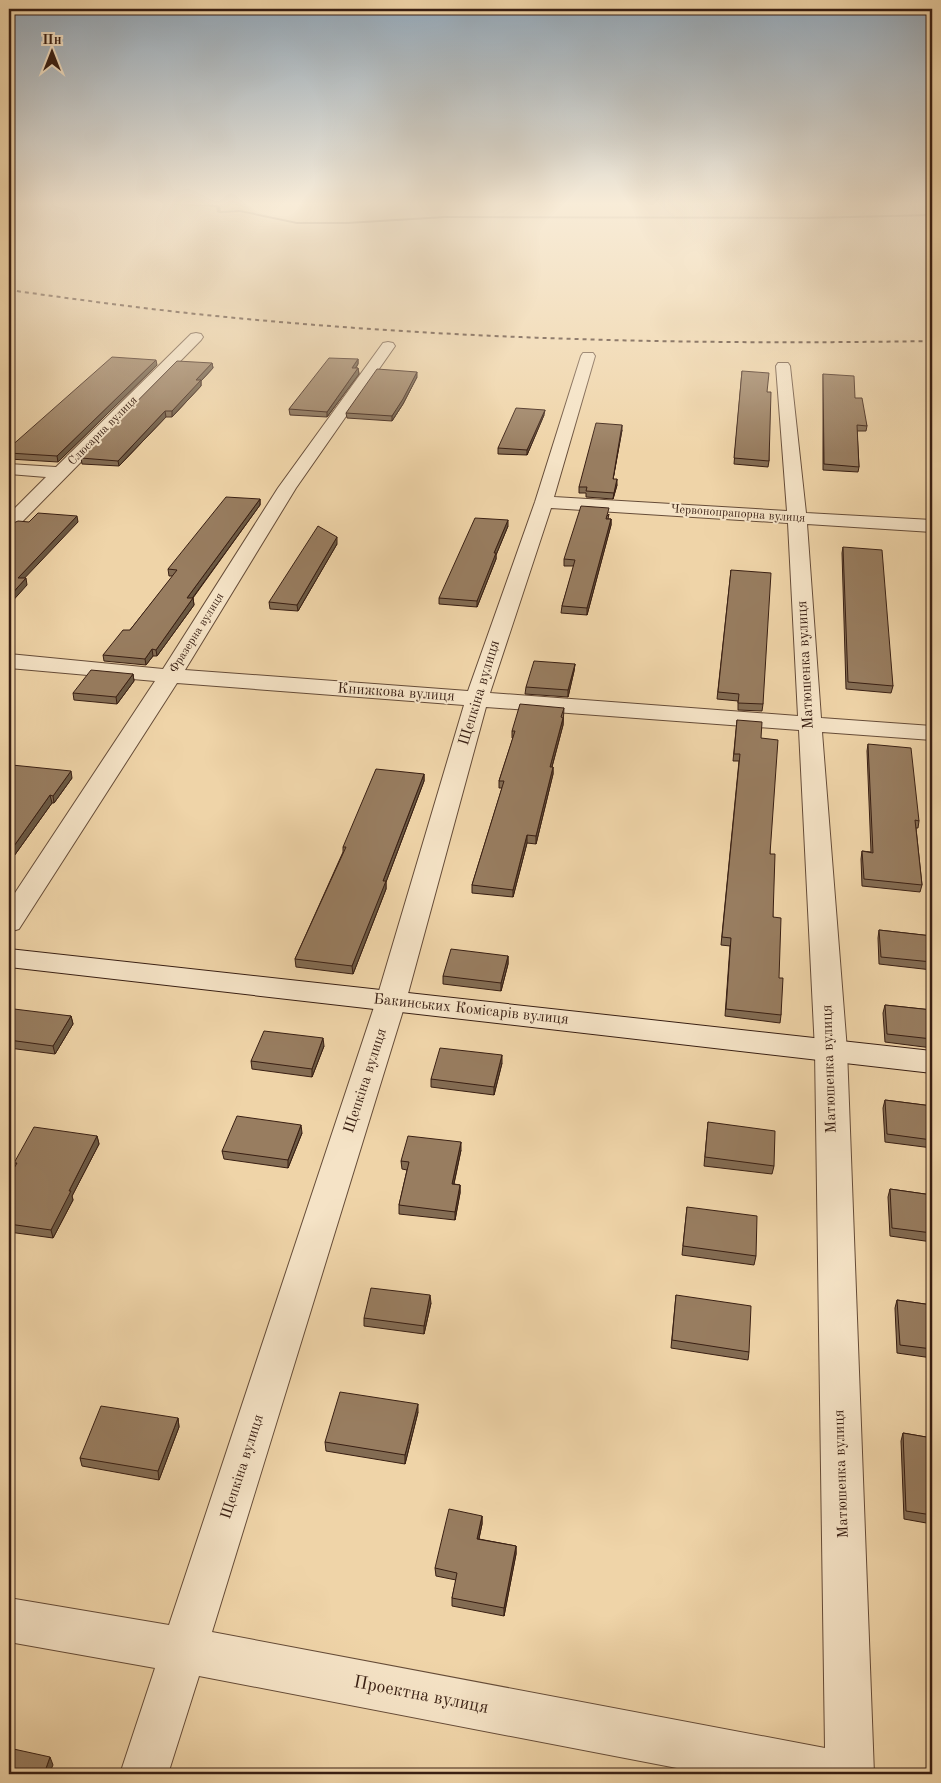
<svg xmlns="http://www.w3.org/2000/svg" width="941" height="1783" viewBox="0 0 941 1783" font-family="'Old Standard TT',serif">
<style>
.lines{fill:none;stroke-linecap:round;stroke-linejoin:round}
.stream{fill:#81664e;fill-rule:evenodd}
.street-casing{stroke:#664c38;stroke-width:2}
.secondary-casing{stroke:#391f13;stroke-width:2}
.street{fill:#f5e3c6;fill-rule:evenodd}
.secondary{fill:#f5e3c6;fill-rule:evenodd}
.rail{stroke:#391f13;stroke-width:2;stroke-dasharray:4 4;stroke-linecap:butt}
.wall{fill:#836c53;stroke:#391f13}
.shaded-wall{fill:#6a5843;stroke:#391f13}
.building{fill:#987d60;stroke:#391f13}
.labels{text-anchor:middle;dominant-baseline:central;stroke-width:4;stroke-linejoin:round;paint-order:stroke}
.far-street-label{font-size:12px;fill:#391f13;stroke:#f5e3c6}
.street-label{font-size:15px;fill:#391f13;stroke:#f5e3c6}
.near-street-label{font-size:18px;fill:#391f13;stroke:#f5e3c6}
</style>
<rect width="100%" height="100%" fill="#efd4a8"/>
<filter id="stains"><feTurbulence type="fractalNoise" baseFrequency=".004" numOctaves="4"/><feColorMatrix values="0 0 0 0 .2 0 0 0 0 .09 0 0 0 0 .02 0 0 0 .5 -.17"/></filter>
<radialGradient id="worn" r=".72"><stop offset=".6" stop-color="#630" stop-opacity="0"/><stop offset="1" stop-color="#630" stop-opacity=".3"/></radialGradient>
<g class="lines">
<path class="stream" d="M138,203l80,2 2,1 1,5 19,-1 57,12h50l98,-6 366,1 121,-3v2l-121,3 -366,-1 -98,6h-50l-57,-12 -21,1 -2,-1 -1,-5z"/>
<defs>
<path id="street" d="M196,333l5,1 2,3 -2,3 -185,188 -7,2v-16l37,-37 -37,-3v-10l47,3 135,-133z
M388,342l5,1 2,3 -99,142 -111,182 283,21 67,-189 46,-146 2,-3h10l2,3 -41,141 233,14 -11,-145 2,-3h10l2,3 16,147 126,7v12l-125,-8 14,194 111,8v14l-110,-8 25,318 27,724h-166l-509,-98 -31,98h-48l35,-106 -146,-26v-44l160,27 207,-624 88,-296 -287,-22 -158,246 -10,3v-30l146,-221 -146,-13v-14l154,15 115,-181 105,-145zM551,508l237,15 10,193 -308,-23zM486,707l313,23 16,320 10,698 -613,-116 194,-631z"/>
<path id="secondary" d="M9,949l923,102v22l-923,-106z"/>
</defs>
<use href="#street" class="street-casing"/>
<use href="#secondary" class="secondary-casing"/>
<use href="#street" class="street"/>
<use href="#secondary" class="secondary"/>
<path class="rail" d="M9,290c72,10 144,20 217,27 234,23 471,28 706,24"/>
</g>
<path class="wall" d="M358,359v5l-2,4h2l1,6 -32,43 -37,-2 -1,-6z
M212,363l1,5 -12,13v5l-29,31h-6l-47,49 -37,-2 -1,-6z
M157,365l-99,97 -49,-3v-11z
M742,371l25,21 2,69 -1,6 -34,-3z
M823,374l32,24 12,28 -1,5h-9l2,36 -1,5 -35,-2z
M417,377l-14,27 -11,17 -45,-3 -1,-5z
M544,415l-17,40 -29,-1v-6z
M622,430l-9,49 4,6 -4,14 -27,-2v-4h-7v-6z
M260,499v6l-67,93 1,7 -37,51h-4l-7,9 -42,-4 -1,-6 27,-25 43,-54h-4l-1,-7z
M609,514l-1,5h3v6l-24,90 -26,-2 1,-7 12,-40h-10v-7z
M508,526l-12,29v4l-19,48 -38,-3v-6z
M337,544l-39,67 -28,-2 -1,-7z
M843,547l50,139 -2,7 -45,-4 -4,-136z
M731,570l32,134 -1,7 -24,-1v-9l-21,-2z
M575,664l-1,7 -6,26 -43,-3 1,-7z
M133,674l1,7 -17,23 -43,-4 -1,-7z
M564,708l-1,17 -11,42h1v7l-17,70 -9,-1 -14,54 -41,-4v-8l30,-97h-3v-7l14,-43h-1v-7z
M737,720l24,18 9,116 3,63 8,98 -1,8 -55,-7 5,-70 -9,-1 18,-184h-6z
M868,744l51,77 -1,7h-2l6,57 -2,7 -58,-6 -1,-27 1,-8 9,1 -4,-101z
M9,770l63,8 -18,25h-2l-43,60z
M424,774v7l-38,101v7l-33,85 -57,-7 -1,-8 48,-107v-5z
M879,930l53,6v34l-53,-6 -1,-26z
M508,956v8l-7,27 -58,-7v-8z
M885,1005l47,5v38l-47,-6 -2,-29z
M71,1016l2,8 -18,30 -46,-6v-31z
M324,1046l-12,31 -60,-8 -1,-8z
M502,1063l-8,32 -63,-8v-8z
M885,1100l47,6v42l-47,-6 -2,-34z
M708,1122l66,44 -2,8 -68,-8z
M302,1133l-14,35 -64,-9 -2,-8z
M97,1136l2,8 -27,52 1,4 -20,38 -44,-6v-55l6,-11 -1,-3z
M461,1150l-7,34 6,1v8l-5,27 -56,-6v-9l8,-35 -5,-1 -1,-8z
M890,1189l42,6v47l-42,-6 -2,-39z
M687,1207l69,49 -2,9 -72,-10z
M676,1295l73,57 -1,8 -77,-12z
M897,1300l35,5v53l-35,-5 -2,-45z
M431,1303l-7,31 -60,-8v-8z
M418,1412l-13,52 -79,-13 -1,-9z
M178,1418l1,9 -20,53 -77,-14 -2,-8z
M903,1433l29,5v86l-28,-5 -3,-78z
M482,1516v8l-3,15 37,7v8l-12,62 -52,-10v-8l4,-18 -20,-4 -1,-8z
M931,1633h1v74l-4,-67z"/>
<path class="shaded-wall" d="M358,359v5l-6,9v-5z
M156,360l1,5 -99,97 -1,-6z
M212,363l1,5 -12,13v5l-29,31v-6l24,-31z
M358,368l1,6 -32,43v-5z
M417,372v5l-14,27 -11,17v-5z
M545,410l-1,5 -17,40v-5z
M165,411l1,6 -47,49 -1,-5z
M622,425v5l-10,55z
M617,479v6l-4,14 1,-6z
M260,499v6l-72,99 -1,-6z
M77,516l1,6 -59,62 -1,-6z
M611,519v6l-24,90v-7z
M508,520v6l-12,29v4l-19,48v-6l17,-48z
M337,537v7l-39,67 -1,-6z
M26,578l1,7 -18,20v-8z
M193,598l1,7 -37,51 -1,-6z
M152,649l1,7 -7,9 -1,-6z
M575,664l-1,7 -6,26v-7z
M133,674l1,7 -17,23 -1,-7z
M563,718v7l-13,49v-7z
M553,767v7l-17,70v-8z
M71,771l1,7 -18,25 -1,-7z
M424,774v7l-38,101v7l-33,85 -1,-8 31,-85z
M50,795l2,8 -43,60v-10z
M527,835v8l-14,54v-7z
M508,956v8l-7,27v-8z
M71,1016l2,8 -18,30 -2,-8z
M323,1038l1,8 -12,31v-8z
M502,1055v8l-8,32v-8z
M301,1125l1,8 -14,35v-8z
M97,1136l2,8 -27,52 1,4 -20,38 -2,-8 18,-39z
M461,1142v8l-9,42v-8z
M460,1185v8l-5,27v-8z
M430,1295l1,8 -7,31v-8z
M418,1404v8l-13,52v-9z
M178,1418l1,9 -20,53 -1,-9z
M482,1516v8l-5,23v-8z
M516,1546v8l-12,62v-8z
M50,1757l3,8 -4,9h-5z"/>
<path class="building" d="M112,357l44,3 -99,96 -48,-3v-5z
M329,358l29,1 -6,9h6l-31,44 -38,-3z
M177,361l35,2 -16,17h5l-29,31h-7l-47,50 -37,-3z
M377,369l40,3 -14,27 -11,17 -46,-3z
M742,371l27,2 -2,19h4l-2,69 -35,-3z
M823,374l31,2 1,22h7l5,28 -10,-1 2,42 -35,-3z
M516,408l29,2 -18,40 -29,-2z
M596,423l26,2 -9,54h4l-3,14 -28,-2 1,-4h-8z
M226,497l34,2 -73,99h6l-37,52 -4,-1 -7,10 -42,-4 20,-25h7l47,-60 -9,-1z
M581,506l28,2 -3,11h5l-24,89 -25,-2 13,-46 -11,-1z
M38,513l39,3 -59,62h8l-17,19v-72l9,-4 11,1z
M475,518l33,2 -14,33h2l-19,48 -38,-3z
M318,526l19,11 -40,68 -28,-3z
M843,547l39,3 11,136 -45,-4z
M731,570l40,3 -8,131 -25,-1 1,-9 -21,-2z
M534,661l41,3 -7,26 -42,-3z
M91,670l42,4 -17,23 -43,-4z
M520,704l44,4 -3,9 2,1 -13,49h3l-17,69 -9,-1 -14,55 -41,-5 32,-104h-5l16,-50h-3z
M737,720l25,2 -1,16 17,2 -8,114h5l-2,63 8,1 -2,60h4l-2,37 -55,-6 5,-71 -9,-1 18,-183h-6z
M868,744l43,4 8,73 -4,-1 7,65 -58,-6 -2,-28 11,2z
M12,765l59,6 -18,25 -3,-1 -41,58v-83z
M376,769l48,5 -41,107h3l-34,85 -57,-7 51,-112h-3z
M879,930l53,6v26l-51,-5z
M451,949l57,7 -7,27 -58,-7z
M885,1005l47,5v29l-45,-5z
M14,1009l57,7 -18,30 -44,-6v-23z
M264,1031l59,7 -11,31 -61,-8z
M440,1048l62,7 -8,32 -63,-8z
M885,1100l47,6v34l-45,-6z
M237,1116l64,9 -13,35 -66,-9z
M708,1122l67,9 -1,35 -69,-9z
M34,1127l63,9 -28,55h2l-20,39 -42,-6v-47l8,-14h-3z
M408,1136l53,6 -9,42 8,1 -5,27 -56,-7 10,-43 -8,-1z
M890,1189l42,6v38l-40,-5z
M687,1207l70,9 -1,40 -73,-10z
M371,1288l59,7 -6,31 -60,-8z
M676,1295l75,11 -2,46 -77,-12z
M897,1300l35,5v44l-32,-4z
M340,1392l78,12 -13,51 -80,-13z
M101,1406l77,12 -20,53 -78,-13z
M903,1433l29,5v77l-26,-4z
M449,1509l33,7 -5,23 39,7 -12,62 -52,-10 5,-25 -22,-5z
M931,1633h1v22z
M9,1748l41,9 -6,17h-35z"/>
<linearGradient id="sky" x2="0" y2="1"><stop stop-color="#92a8ba"/><stop offset="0.45" stop-color="#f8ecd8"/><stop offset="1" stop-color="#f8ecd8" stop-opacity="0"/></linearGradient>
<rect width="941" height="453" fill="url(#sky)"/>
<g class="labels">
<g class="far-street-label">
<text transform="translate(103 431) rotate(-45)">Слюсарна вулиця</text>
<text transform="translate(738 514) rotate(4)">Червонопрапорна вулиця</text>
<text transform="translate(197 633) rotate(-58)">Фразерна вулиця</text>
</g>
<g class="street-label">
<text transform="translate(806 665) rotate(-93)">Матюшенка вулиця</text>
<text transform="translate(396 693) rotate(4)">Книжкова вулиця</text>
<text transform="translate(480 693) rotate(-73)">Щепкіна вулиця</text>
<text transform="translate(471 1010) rotate(6)">Бакинських Комісарів вулиця</text>
<text transform="translate(830 1069) rotate(-92)">Матюшенка вулиця</text>
<text transform="translate(366 1081) rotate(-72)">Щепкіна вулиця</text>
<text transform="translate(243 1467) rotate(-72)">Щепкіна вулиця</text>
<text transform="translate(842 1474) rotate(-92)">Матюшенка вулиця</text>
</g>
<g class="near-street-label">
<text transform="translate(421 1695) rotate(11)">Проектна вулиця</text>
</g>
</g>
<rect width="941" height="1783" fill="none" stroke="#efd4a8" stroke-width="30"/>
<rect x="10" y="10" width="921" height="1763" fill="none" stroke="#391f13" stroke-width="2.5"/>
<rect x="15" y="15" width="911" height="1753" fill="none" stroke="#391f13"/>
<g transform="translate(52 52)" stroke="#f5e3c6" stroke-width="4" paint-order="stroke">
<path d="M0-4L9 19L0 12L-9 19Z" fill="#391f13"/>
<text y="-8" font-size="14" font-weight="bold" text-anchor="middle" fill="#391f13">Пн</text>
</g>
<rect width="100%" height="100%" filter="url(#stains)"/>
<rect width="100%" height="100%" fill="url(#worn)"/>
</svg>
